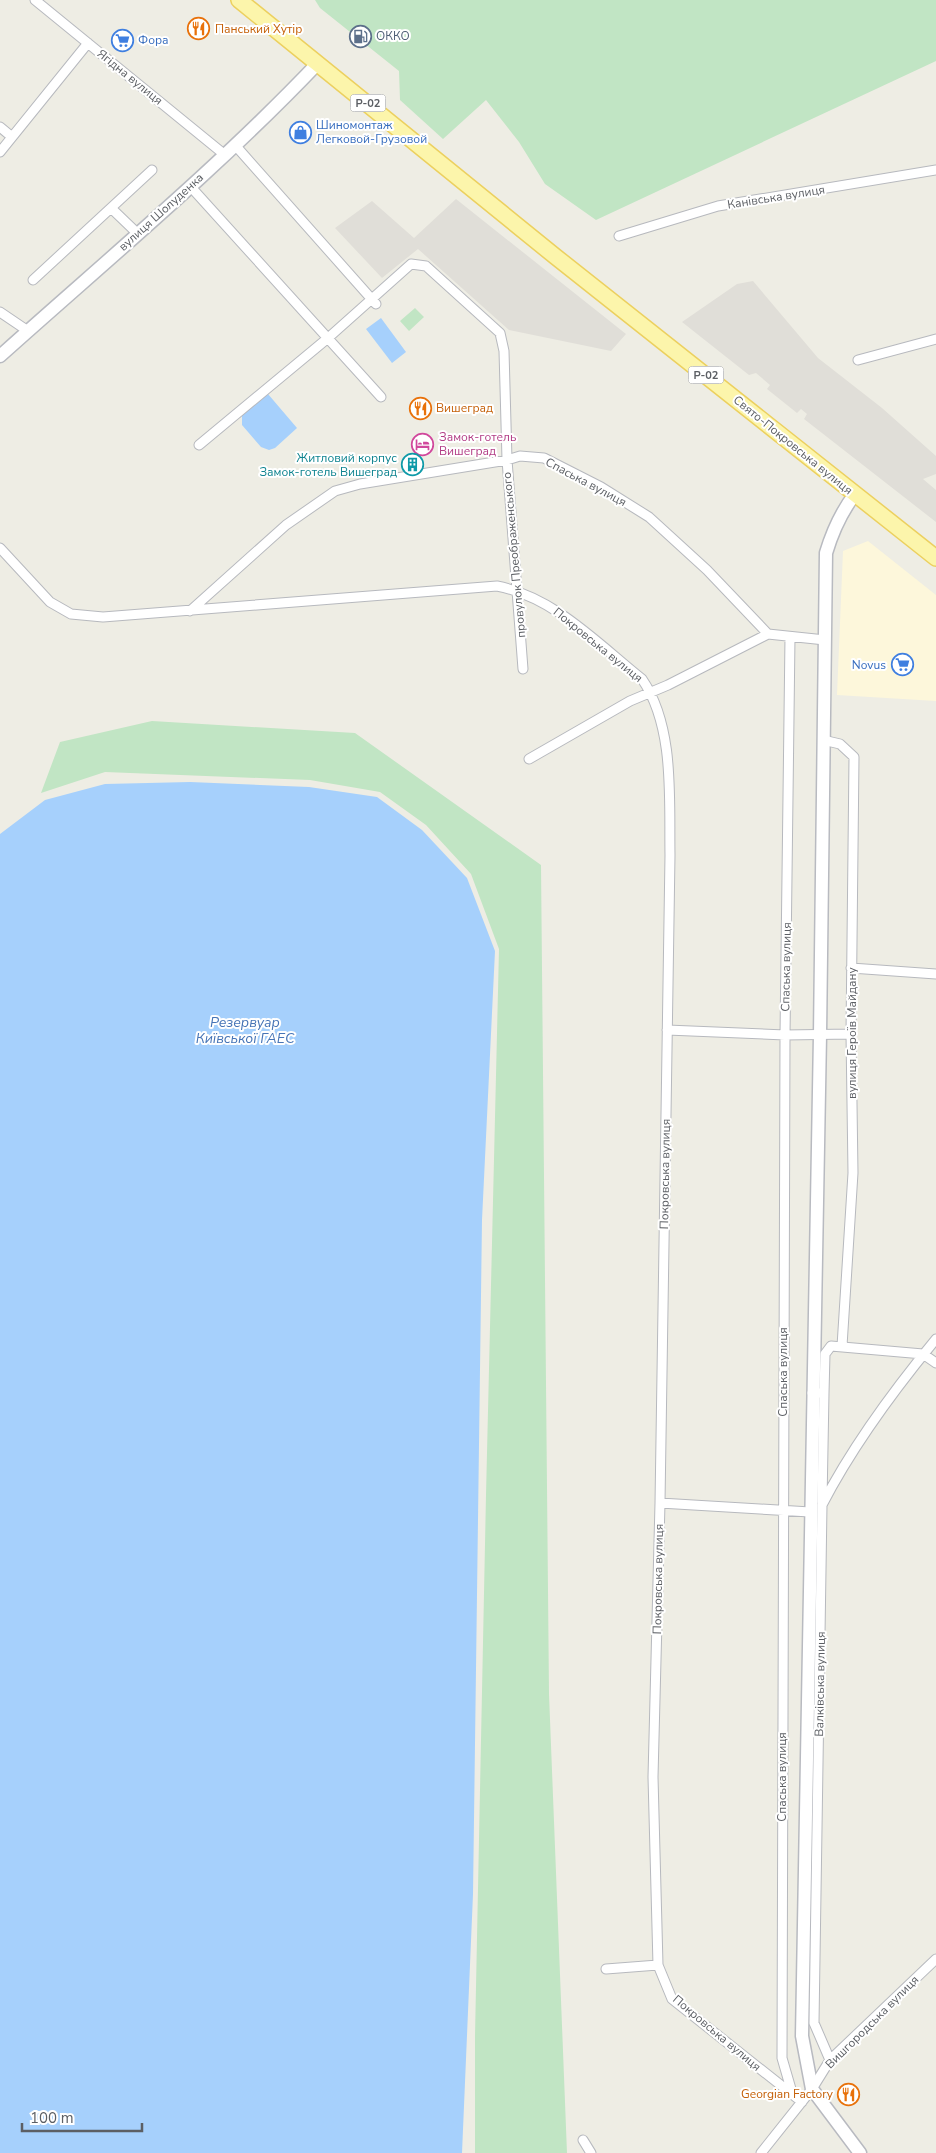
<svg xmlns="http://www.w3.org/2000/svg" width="936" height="2153" viewBox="0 0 936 2153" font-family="'Nunito Sans',sans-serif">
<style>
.commercial{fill:#fdf7db}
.industrial{fill:#e0ded8}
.green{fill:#c1e5c4}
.water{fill:#a6d0fc}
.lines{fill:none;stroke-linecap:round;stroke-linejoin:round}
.street-casing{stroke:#b7b9be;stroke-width:11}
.secondary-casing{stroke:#b8bac0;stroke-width:15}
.primary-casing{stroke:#ecd05f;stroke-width:18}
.street{stroke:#fff;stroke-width:9}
.secondary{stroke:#fff;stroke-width:12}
.primary{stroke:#fcf5ab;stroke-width:15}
.labels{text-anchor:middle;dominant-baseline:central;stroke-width:4;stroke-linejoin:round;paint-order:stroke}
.shield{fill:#fff;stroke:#8d8f92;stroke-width:1}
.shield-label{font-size:11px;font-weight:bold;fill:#5c5f64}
.food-label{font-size:12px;fill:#c56008;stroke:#fff;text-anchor:start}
.service-label{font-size:12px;fill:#4e5e75;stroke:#fff;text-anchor:start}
.shop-label{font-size:12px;fill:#366cbe;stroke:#fff;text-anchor:start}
.street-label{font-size:12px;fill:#5c5f64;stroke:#fff}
.hotel-label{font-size:12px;fill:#b23c85;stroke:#fff;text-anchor:start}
.culture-label{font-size:12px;fill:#0d838f;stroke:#fff;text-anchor:end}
.water-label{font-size:14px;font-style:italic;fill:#4674b6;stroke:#fff}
</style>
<rect width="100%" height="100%" fill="#eeede4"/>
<path class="commercial" d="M868,541l68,54v106l-99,-6 6,-144z"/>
<path class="industrial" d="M456,199l170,135 -15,17 -102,-21 -91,-81 -36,29 -47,-50 37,-27 42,37z
M753,281l65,77 64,50 54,48v18l-13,5 13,11v32l-132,-103 3,-5 -6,-5 -4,4 -30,-24 3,-4 -14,-12 -7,2 -67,-53 55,-38z"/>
<path class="green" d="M315,0h621v61l-340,159 -51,-36 -26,-42 -33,-42 -43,39 -43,-39 -1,-29 -79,-63z
M415,308l9,9 -15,14 -9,-10z
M152,721l203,12 186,132 8,829 18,459h-92v-117l11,-541 13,-546 -28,-75 -45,-49 -46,-33 -70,-12 -205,-8 -64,21 19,-51z"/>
<path class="water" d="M381,318l25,34 -14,11 -26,-34z
M268,394l29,34 -22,20 -6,2 -8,-3 -19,-22v-10z
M190,782l119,5 68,10 45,33 45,48 28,73 -13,269 -9,674 -11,259h-462v-1319l45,-34 60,-16z"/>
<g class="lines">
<defs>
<path id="street" d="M35,0l190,155
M0,127l12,10
M235,145l141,159
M0,152l88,-109
M190,186l191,211
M111,208l26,25
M619,236l99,-30 218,-36
M33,280l119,-110
M0,312l28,19
M858,360l78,-21
M199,445l129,-107 83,-74 15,2 74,67 4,18 3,109 16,209
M0,548l50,54 21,12 32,3 394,-31c57,11 100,57 145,93 33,48 27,120 28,176l-10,648 -7,274 5,188 14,34 130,103
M190,611l96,-86 49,-34 25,-7 147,-24 13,-4 24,2 57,29 48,30 58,53 61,64
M790,637l-5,398 -3,1023 9,31 4,5
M823,740l17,4 14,13 -3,277 2,139 -11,173
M529,759l101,-58 38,-16 100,-51 57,6
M851,968l85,6
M667,1030l118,5 66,-1
M812,1393h12l1,-39 6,-8 92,8 13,9
M822,1502l2,-109
M660,1503l150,9
M606,1969l52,-4
M830,2060l-16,-37 8,-518c31,-60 71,-114 114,-166
M583,2140l8,13
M761,2153l51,-64 18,-29 106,-101"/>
<path id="secondary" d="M0,356c107,-96 219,-189 318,-293
M855,494c-13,17 -23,39 -29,59l-6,482 -18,1001 10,53 48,64"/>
<path id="primary" d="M239,0l317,257 380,301"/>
</defs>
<use href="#street" class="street-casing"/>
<use href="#secondary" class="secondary-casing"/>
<use href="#primary" class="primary-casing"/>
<use href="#street" class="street"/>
<use href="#secondary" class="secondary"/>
<use href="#primary" class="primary"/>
</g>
<defs>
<symbol id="restaurant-ring" viewBox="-11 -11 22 22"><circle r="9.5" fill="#fff" stroke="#e8710a" stroke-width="1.5"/><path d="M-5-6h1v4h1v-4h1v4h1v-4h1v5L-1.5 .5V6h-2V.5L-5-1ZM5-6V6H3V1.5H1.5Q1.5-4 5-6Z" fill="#e8710a"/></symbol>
<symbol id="fuel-ring" viewBox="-11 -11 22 22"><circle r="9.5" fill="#fff" stroke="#5c6f8a" stroke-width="1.5"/><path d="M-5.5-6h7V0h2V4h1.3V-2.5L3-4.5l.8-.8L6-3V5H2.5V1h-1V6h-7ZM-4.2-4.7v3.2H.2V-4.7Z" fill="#5c6f8a"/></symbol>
<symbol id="supermarket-ring" viewBox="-11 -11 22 22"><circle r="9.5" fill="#fff" stroke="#3f7fe0" stroke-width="1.5"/><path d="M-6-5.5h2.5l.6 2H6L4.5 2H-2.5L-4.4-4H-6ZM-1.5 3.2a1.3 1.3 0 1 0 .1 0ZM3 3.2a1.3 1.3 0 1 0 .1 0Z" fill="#3f7fe0"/></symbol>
<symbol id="shop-ring" viewBox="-11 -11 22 22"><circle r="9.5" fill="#fff" stroke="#3f7fe0" stroke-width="1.5"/><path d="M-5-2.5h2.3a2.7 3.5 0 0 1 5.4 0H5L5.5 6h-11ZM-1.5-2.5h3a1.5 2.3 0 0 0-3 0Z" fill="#3f7fe0"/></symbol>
<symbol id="hotel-ring" viewBox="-11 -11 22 22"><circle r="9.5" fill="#fff" stroke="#d1479c" stroke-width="1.5"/><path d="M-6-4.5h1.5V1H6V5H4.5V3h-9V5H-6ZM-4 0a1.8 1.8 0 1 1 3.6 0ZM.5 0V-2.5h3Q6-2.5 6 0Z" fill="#d1479c"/></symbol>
<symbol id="building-ring" viewBox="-11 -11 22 22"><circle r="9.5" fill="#fff" stroke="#0f9aa8" stroke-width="1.5"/><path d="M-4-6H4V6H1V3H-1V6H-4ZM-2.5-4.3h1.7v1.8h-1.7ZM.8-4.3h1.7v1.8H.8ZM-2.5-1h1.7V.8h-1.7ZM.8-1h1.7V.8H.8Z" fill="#0f9aa8"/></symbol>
</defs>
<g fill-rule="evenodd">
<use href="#restaurant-ring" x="186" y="16" width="25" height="25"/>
<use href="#fuel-ring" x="348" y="24" width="25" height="25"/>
<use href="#supermarket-ring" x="110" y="28" width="25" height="25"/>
<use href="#shop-ring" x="288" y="120" width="25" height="25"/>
<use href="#restaurant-ring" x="408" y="396" width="25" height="25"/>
<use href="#hotel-ring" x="410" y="432" width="25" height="25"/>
<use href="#building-ring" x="400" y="452" width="25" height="25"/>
<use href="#supermarket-ring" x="890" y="652" width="25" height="25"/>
<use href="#restaurant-ring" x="836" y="2082" width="25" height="25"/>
</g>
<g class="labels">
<g class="shield">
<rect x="350.5" y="94.5" width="35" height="17" rx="4"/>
<rect x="688.5" y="366.5" width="35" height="17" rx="4"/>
</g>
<g class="shield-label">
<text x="368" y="103">Р-02</text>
<text x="706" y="375">Р-02</text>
</g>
<g class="food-label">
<text x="215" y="29">Панський Хутір</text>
<text x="436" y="408">Вишеград</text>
<text x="833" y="2094" text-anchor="end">Georgian Factory</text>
</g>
<g class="service-label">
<text x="376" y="36">ОККО</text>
</g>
<g class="shop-label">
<text x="138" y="40">Фора</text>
<text x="316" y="125">Шиномонтаж<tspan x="316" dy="14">Легковой-Грузовой</tspan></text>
<text x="886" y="665" text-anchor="end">Novus</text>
</g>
<g class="street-label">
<text transform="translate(130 77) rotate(39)">Ягідна вулиця</text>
<text transform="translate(776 197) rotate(-9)">Канівська вулиця</text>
<text transform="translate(161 212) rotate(-42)">вулиця Шолуденка</text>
<text transform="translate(793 445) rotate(39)">Свято-Покровська вулиця</text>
<text transform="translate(586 482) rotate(28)">Спаська вулиця</text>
<text transform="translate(514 555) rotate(-95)">провулок Преображенського</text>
<text transform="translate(598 645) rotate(39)">Покровська вулиця</text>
<text transform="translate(786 967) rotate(-89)">Спаська вулиця</text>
<text transform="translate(852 1033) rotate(-90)">вулиця Героїв Майдану</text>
<text transform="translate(665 1174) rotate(-89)">Покровська вулиця</text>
<text transform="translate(783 1372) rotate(-90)">Спаська вулиця</text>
<text transform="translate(658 1579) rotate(-89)">Покровська вулиця</text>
<text transform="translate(820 1684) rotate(-89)">Валківська вулиця</text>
<text transform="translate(782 1777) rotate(-90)">Спаська вулиця</text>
<text transform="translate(872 2022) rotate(-45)">Вишгородська вулиця</text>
<text transform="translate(717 2033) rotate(40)">Покровська вулиця</text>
</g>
<g class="hotel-label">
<text x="439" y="437">Замок-готель<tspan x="439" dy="14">Вишеград</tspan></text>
</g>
<g class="culture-label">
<text x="397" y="458">Житловий корпус<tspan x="397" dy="14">Замок-готель Вишеград</tspan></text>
</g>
<g class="water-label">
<text x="245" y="1022">Резервуар<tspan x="245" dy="16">Київської ГАЕС</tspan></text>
</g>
</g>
<path d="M22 2123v8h120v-8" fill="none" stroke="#5c5f64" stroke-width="2.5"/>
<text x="30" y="2123" font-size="15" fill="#5c5f64" stroke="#ffffff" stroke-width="4" paint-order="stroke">100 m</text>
</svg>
